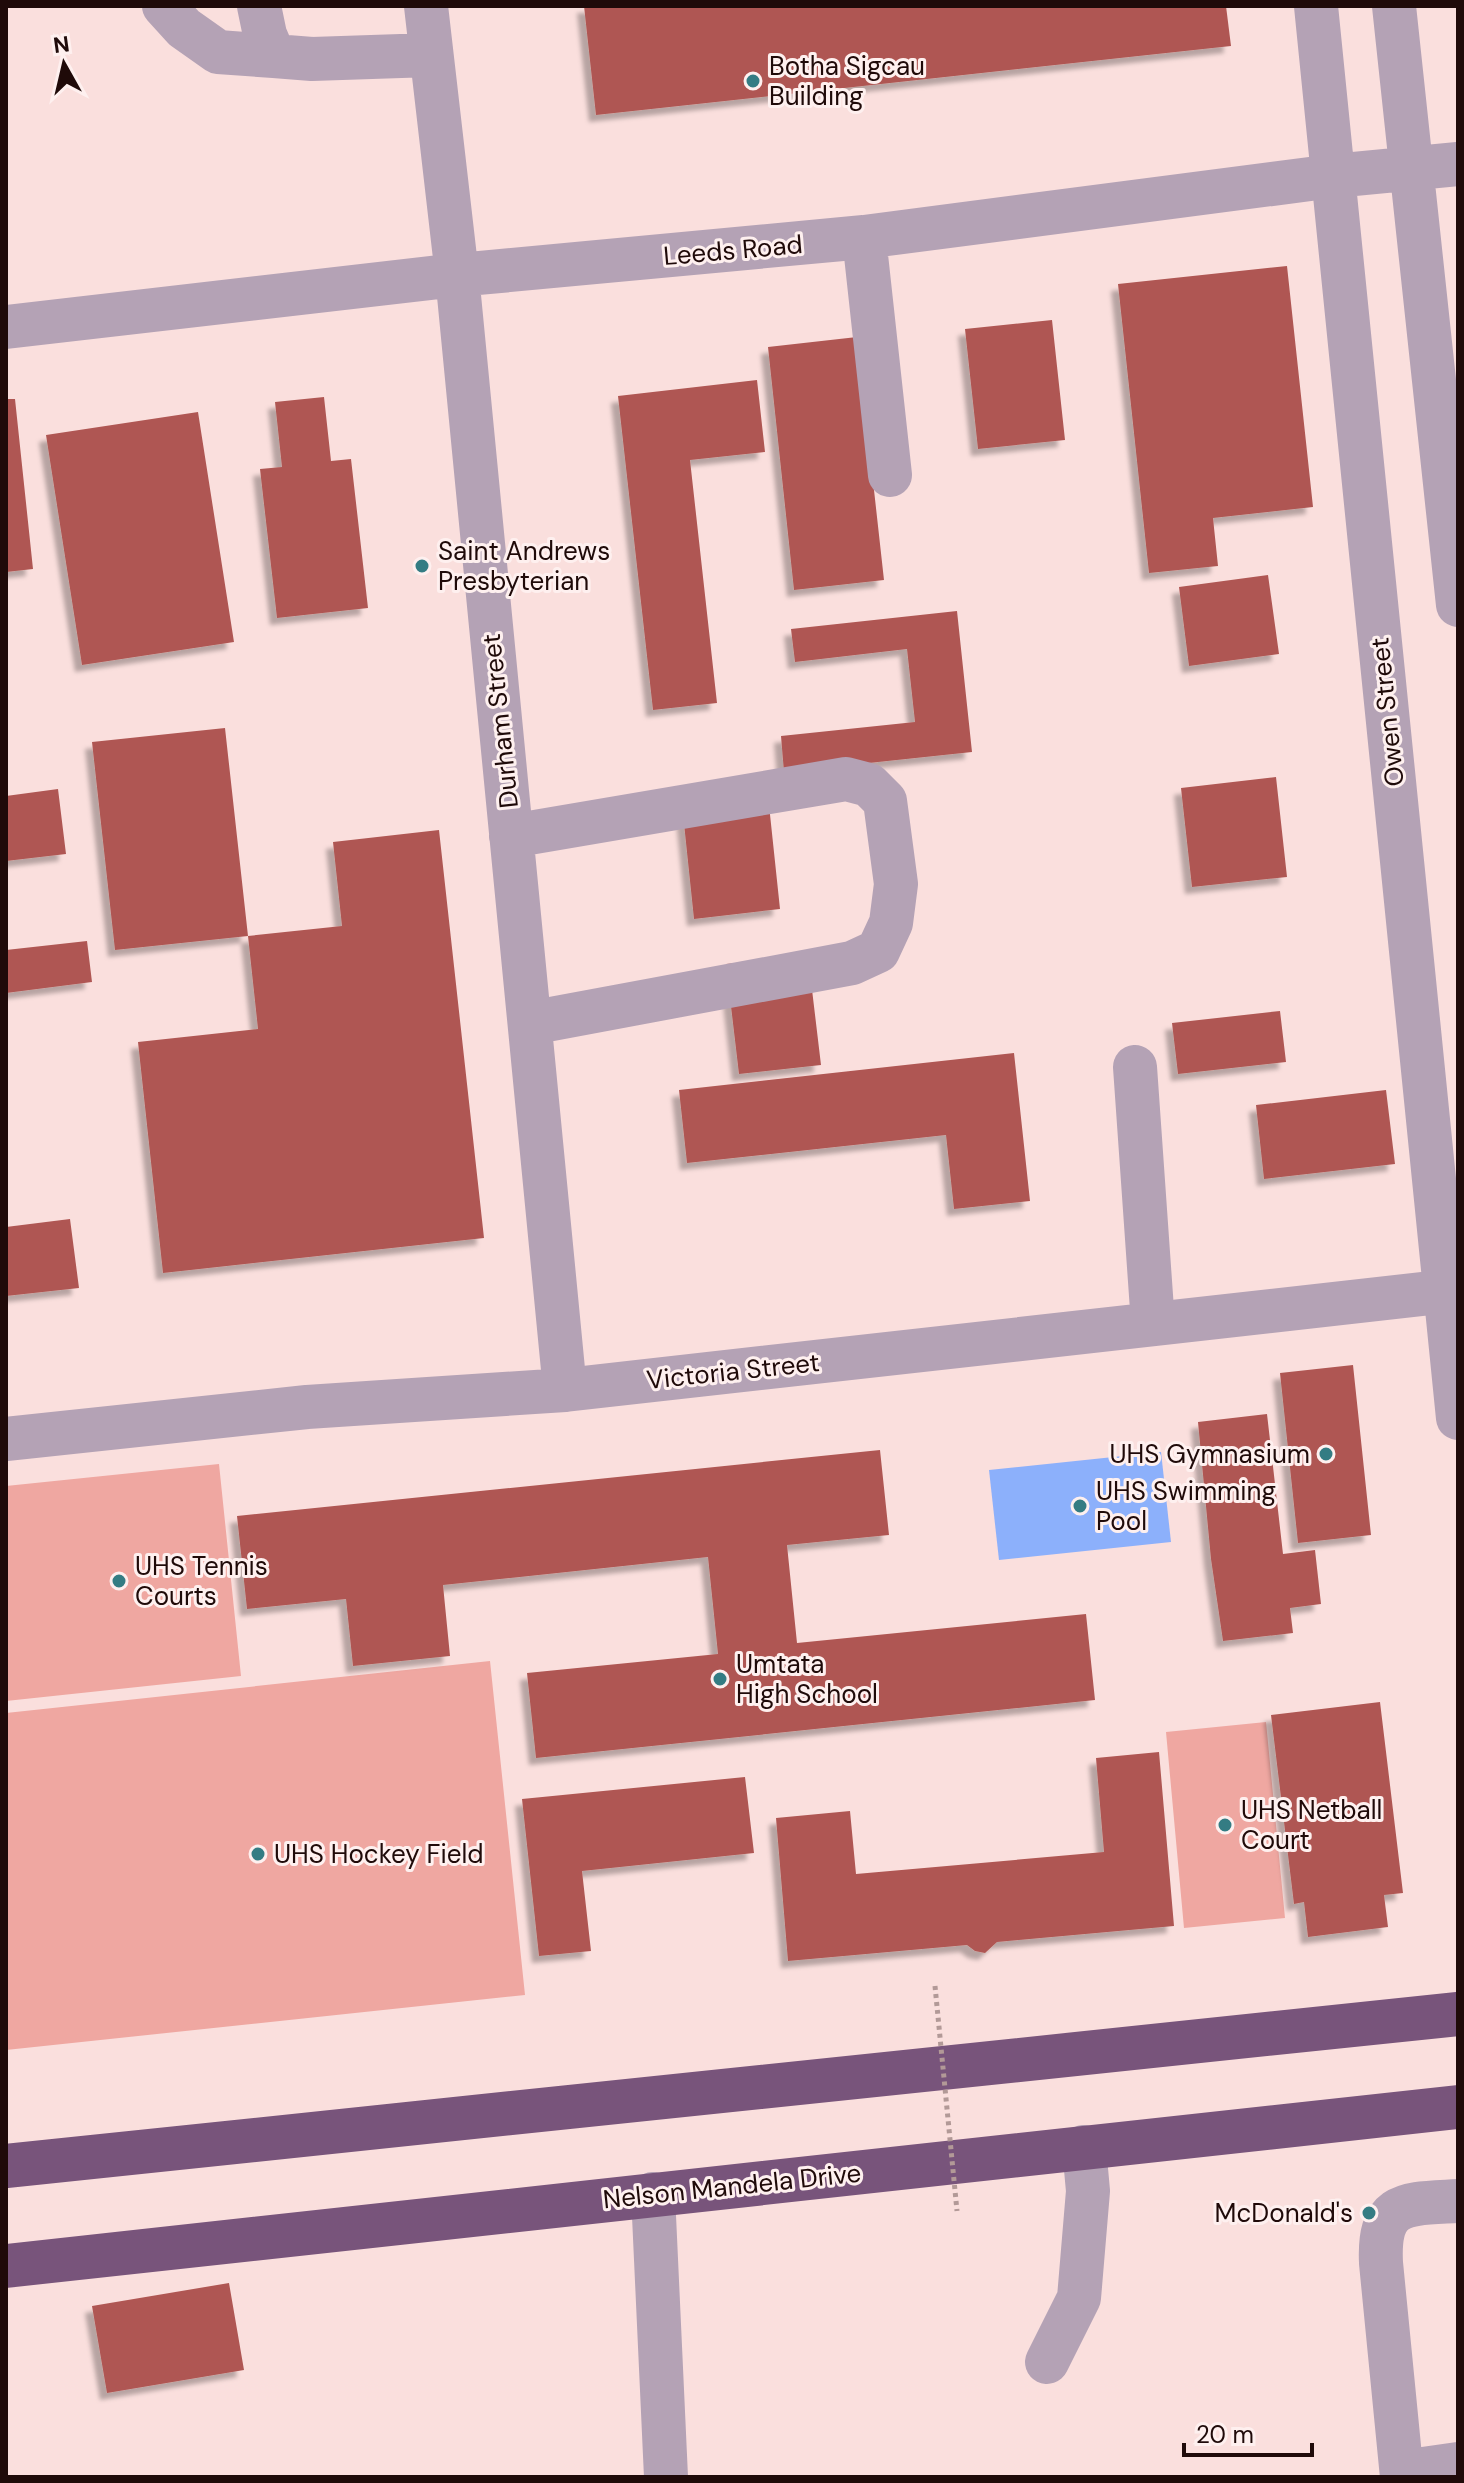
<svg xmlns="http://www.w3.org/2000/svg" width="1464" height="2483" viewBox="0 0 1464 2483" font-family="'DM Sans',sans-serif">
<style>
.green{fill:#efa7a1}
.water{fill:#8cb0fb}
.building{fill:#af5753;filter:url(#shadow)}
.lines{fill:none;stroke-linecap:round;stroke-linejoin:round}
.minor{stroke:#b4a2b5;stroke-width:44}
.highway{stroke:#78547b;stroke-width:44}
.path-bridge{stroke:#b29997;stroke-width:5;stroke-dasharray:4 4;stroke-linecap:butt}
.poi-dot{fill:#347c83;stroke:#fef0ef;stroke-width:3}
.labels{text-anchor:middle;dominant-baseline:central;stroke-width:6;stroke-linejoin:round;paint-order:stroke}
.poi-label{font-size:26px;fill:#1f0a09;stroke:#fef0ef;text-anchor:start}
.street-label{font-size:26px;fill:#1f0a09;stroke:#fef0ef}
</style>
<defs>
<filter id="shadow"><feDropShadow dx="-7" dy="7" stdDeviation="2" flood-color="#0004"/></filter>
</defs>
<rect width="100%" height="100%" fill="#fadfdd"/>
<path class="green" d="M219,1464l22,212 -235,25v-215z
M490,1661l35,334 -519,55v-337z
M1266,1722l19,196 -101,10 -18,-196z"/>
<path class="water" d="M1161,1452l10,90 -172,18 -10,-90z"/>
<path class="building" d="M584,6h642l5,40 -635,69z
M1287,266l26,241 -100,11 5,48 -69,7 -31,-289z
M1052,320l13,120 -87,9 -13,-120z
M857,337l27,243 -90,10 -26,-243z
M757,380l8,72 -75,8 27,243 -64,7 -35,-314z
M324,397l7,64 20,-2 17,149 -91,10 -17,-149 22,-2 -7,-65z
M6,399h9l18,170 -27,3z
M198,412l36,230 -152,23 -36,-230z
M1268,575l11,79 -90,12 -10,-79z
M957,611l15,141 -188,20 -3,-36 134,-14 -8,-73 -112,13 -4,-33z
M225,728l23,208 94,-10 -9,-84 106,-12 45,408 -321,35 -25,-231 120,-13 -10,-93 -133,14 -23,-208z
M1276,777l11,100 -95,10 -11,-99z
M58,789l8,65 -60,7v-65z
M769,805l11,104 -86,10 -11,-105z
M87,941l5,41 -86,11v-43z
M808,956l13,109 -82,9 -13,-110z
M1280,1011l6,51 -108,12 -6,-51z
M1014,1053l16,148 -76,8 -8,-74 -259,28 -8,-73z
M1386,1090l9,74 -131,15 -8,-74z
M70,1219l9,69 -73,8v-69z
M1353,1365l18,170 -73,8 -18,-170z
M1267,1414l16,140 32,-4 6,54 -31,4 3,25 -70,8 -12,-82 -13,-137z
M880,1450l9,85 -102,10 10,98 289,-29 9,86 -559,58 -9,-85 191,-19 -10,-97 -265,28 7,71 -97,10 -7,-67 -99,10 -10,-93z
M1380,1702l23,191 -19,2 4,32 -80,10 -4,-35 -10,2 -23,-189z
M1159,1752l15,174 -177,16 -12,11 -10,-2 -8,-6 -179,16 -12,-143 74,-7 6,63 248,-22 -8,-94z
M745,1777l9,76 -172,18 9,80 -52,5 -17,-157z
M229,2283l15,87 -137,23 -15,-87z"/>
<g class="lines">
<path class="minor" d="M164,6l20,22 34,24 56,4
M259,6l6,29 9,21 38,3 119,-4
M426,6l31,269 108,1115
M1316,6l142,1412
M1394,6l64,599
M864,237l26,238
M6,327l451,-52 407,-38 469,-61 125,-12
M511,836l335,-57 23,6 16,16 11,83 -5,39 -13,28 -26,12 -322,60
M1135,1067l18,257
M6,1439l301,-32 258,-17 893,-100
M653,2194l13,283
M1047,2362l32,-64 9,-107 -4,-44
M1402,2472l56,-8
M1402,2477l-21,-214c-3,-63 25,-59 77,-62"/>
<path class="highway" d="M6,2166l1452,-152
M6,2266l1452,-159"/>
<path class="path-bridge" d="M935,1986l22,225"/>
</g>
<g class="poi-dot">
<circle cx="753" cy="81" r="8"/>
<circle cx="422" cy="566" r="8"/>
<circle cx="1326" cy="1454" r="8"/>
<circle cx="1080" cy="1506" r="8"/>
<circle cx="119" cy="1581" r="8"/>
<circle cx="720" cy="1679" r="8"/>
<circle cx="1225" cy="1825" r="8"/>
<circle cx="258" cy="1854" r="8"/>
<circle cx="1369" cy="2213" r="8"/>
</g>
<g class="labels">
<g class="poi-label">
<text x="769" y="66">Botha Sigcau<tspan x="769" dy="30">Building</tspan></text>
<text x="438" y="551">Saint Andrews<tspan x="438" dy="30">Presbyterian</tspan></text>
<text x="1310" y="1454" text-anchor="end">UHS Gymnasium</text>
<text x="1096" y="1491">UHS Swimming<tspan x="1096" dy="30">Pool</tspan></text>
<text x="135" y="1566">UHS Tennis<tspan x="135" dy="30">Courts</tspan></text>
<text x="736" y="1664">Umtata<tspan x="736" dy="30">High School</tspan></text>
<text x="1241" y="1810">UHS Netball<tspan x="1241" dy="30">Court</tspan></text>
<text x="274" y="1854">UHS Hockey Field</text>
<text x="1353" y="2213" text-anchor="end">McDonald's</text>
</g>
<g class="street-label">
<text transform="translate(733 250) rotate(-5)">Leeds Road</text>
<text transform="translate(1387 712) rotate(-96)">Owen Street</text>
<text transform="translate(500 721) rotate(-96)">Durham Street</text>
<text transform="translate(733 1371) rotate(-6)">Victoria Street</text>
<text transform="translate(732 2186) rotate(-6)">Nelson Mandela Drive</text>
</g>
</g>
<rect width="1464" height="2483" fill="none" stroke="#1f0a09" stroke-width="16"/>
<g transform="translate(64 64) rotate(352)" stroke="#fef0ef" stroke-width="6" paint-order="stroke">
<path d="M0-6L14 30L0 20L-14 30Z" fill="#1f0a09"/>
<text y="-12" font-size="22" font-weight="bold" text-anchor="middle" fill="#1f0a09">N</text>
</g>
<path d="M1184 2443v12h128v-12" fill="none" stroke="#1f0a09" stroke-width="4"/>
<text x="1196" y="2443" font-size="24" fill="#1f0a09" stroke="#fef0ef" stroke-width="6" paint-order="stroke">20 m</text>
</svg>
